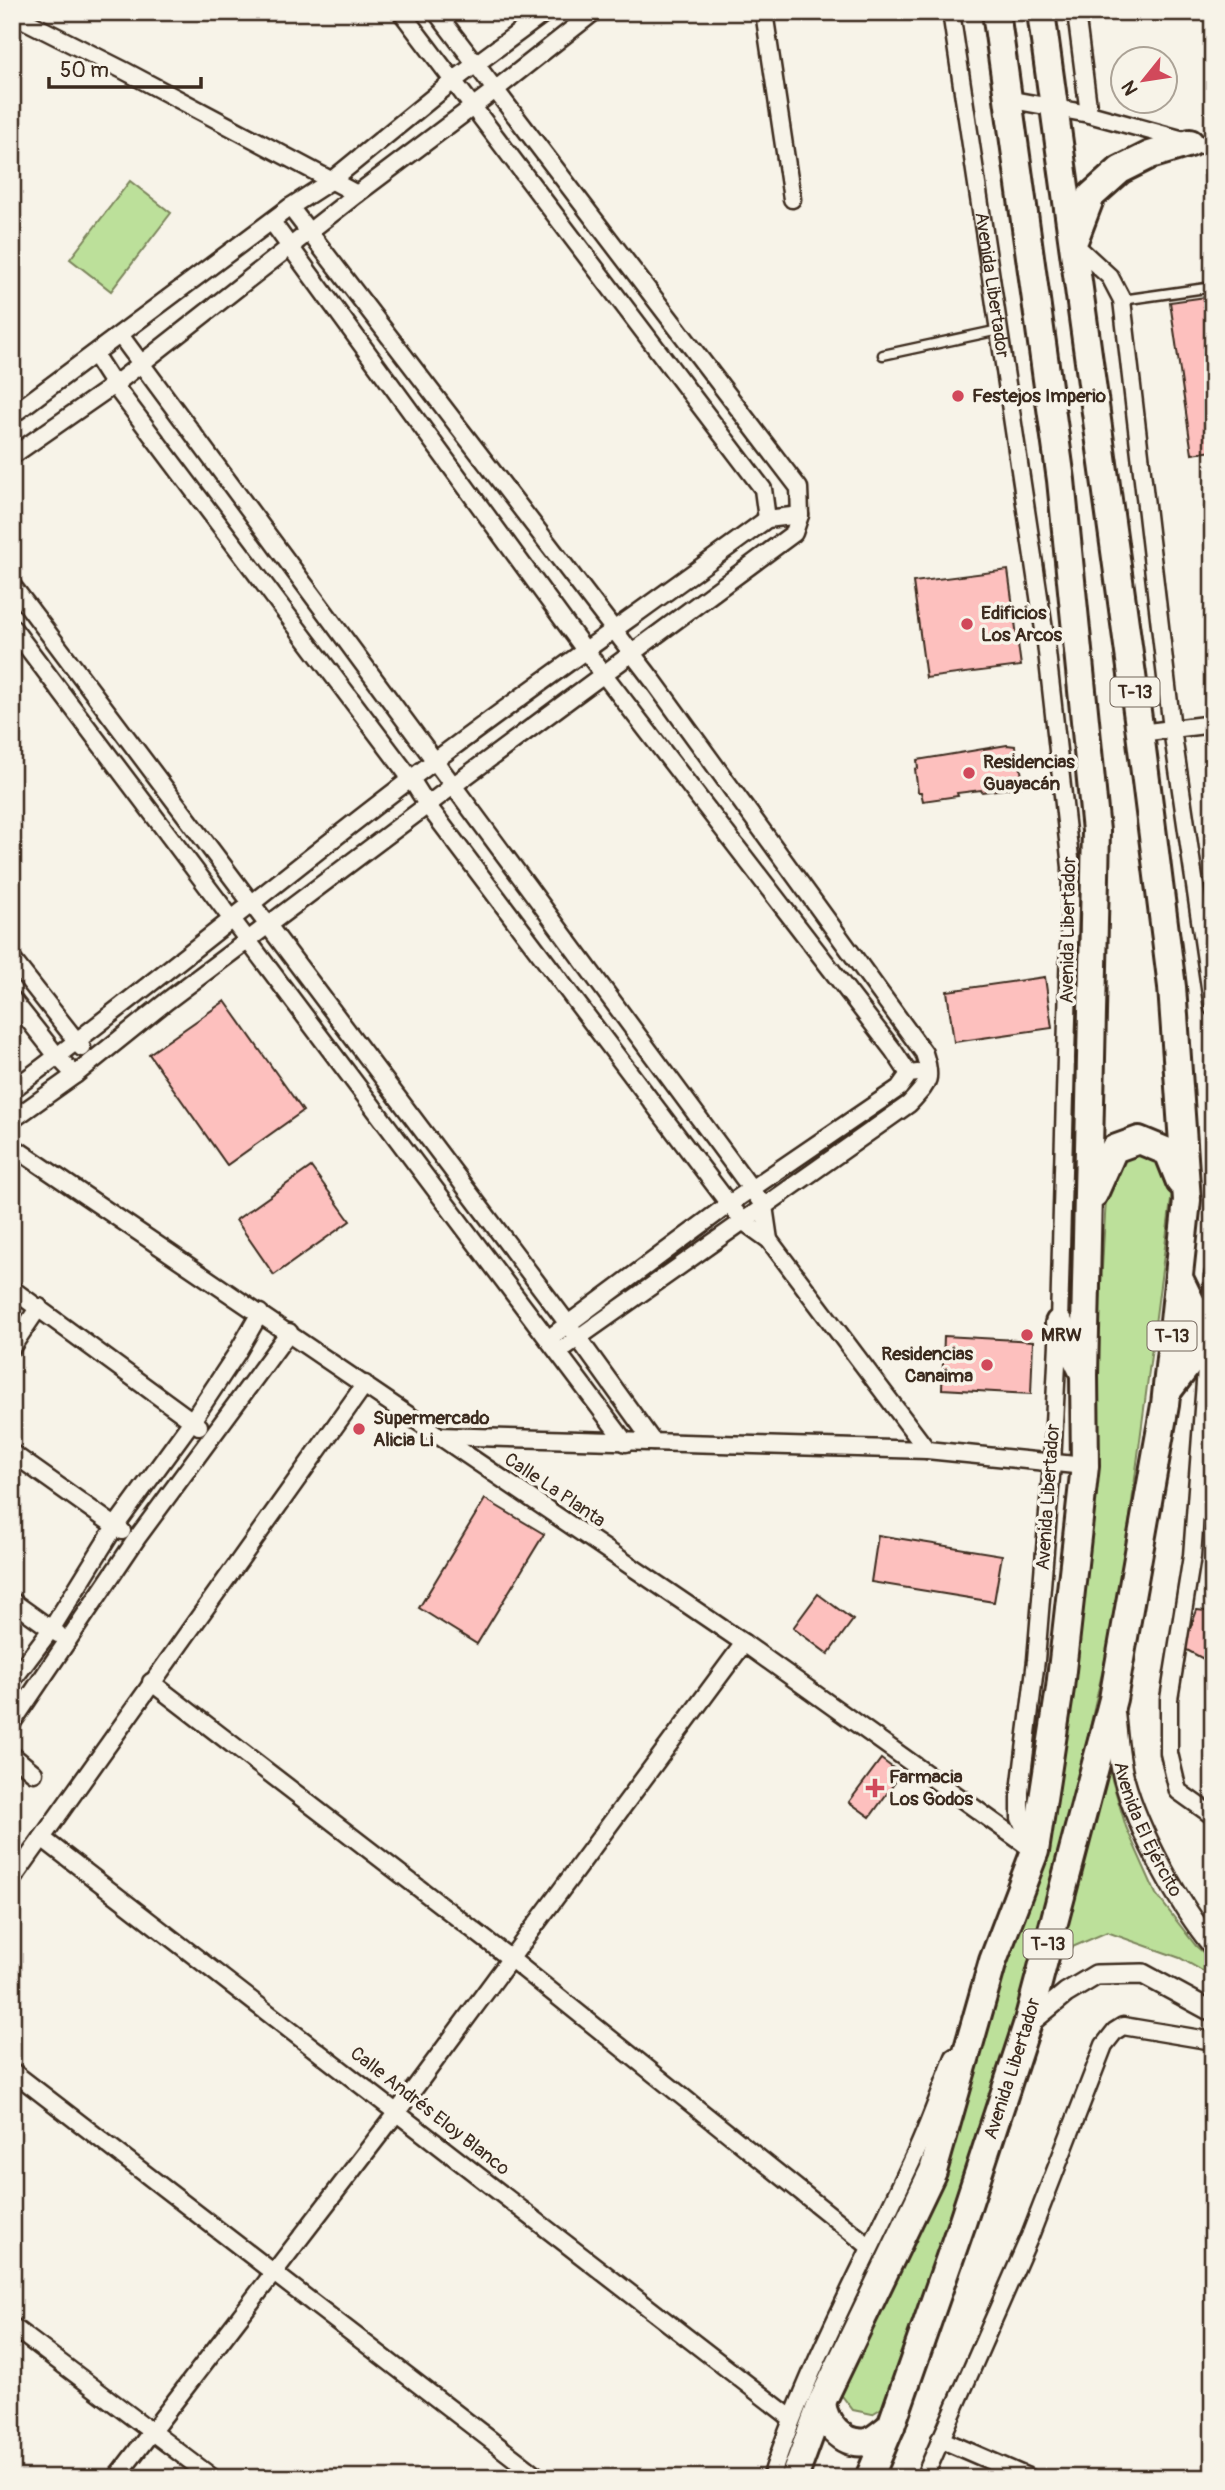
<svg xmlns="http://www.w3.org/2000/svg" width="1225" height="2490" viewBox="0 0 1225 2490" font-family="Pangolin,sans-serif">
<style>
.green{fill:#bce09a;stroke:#7c855c;stroke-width:2}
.building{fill:#fdc0be;stroke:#3b2a1e;stroke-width:2}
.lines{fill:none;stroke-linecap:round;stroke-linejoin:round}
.service-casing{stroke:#3b2a1e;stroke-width:13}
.minor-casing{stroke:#3b2a1e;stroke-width:21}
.tertiary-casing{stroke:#3b2a1e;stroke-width:24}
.trunk-casing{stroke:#3b2a1e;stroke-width:32}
.service{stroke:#f7f3e8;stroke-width:8}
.minor{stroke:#f7f3e8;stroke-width:16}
.tertiary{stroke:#f7f3e8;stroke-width:19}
.trunk{stroke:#f7f3e8;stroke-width:26}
.poi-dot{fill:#d1495b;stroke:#f7f3e8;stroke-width:2.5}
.labels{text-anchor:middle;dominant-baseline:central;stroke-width:7;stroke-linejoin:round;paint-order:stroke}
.shield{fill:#f7f3e8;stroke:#73665b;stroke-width:2}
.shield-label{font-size:18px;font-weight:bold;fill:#3b2a1e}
.street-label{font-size:19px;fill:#3b2a1e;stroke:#f7f3e8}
.poi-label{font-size:19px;font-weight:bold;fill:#3b2a1e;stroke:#f7f3e8;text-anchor:start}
</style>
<rect width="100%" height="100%" fill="#f7f3e8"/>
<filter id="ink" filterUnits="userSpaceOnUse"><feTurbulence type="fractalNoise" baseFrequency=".0143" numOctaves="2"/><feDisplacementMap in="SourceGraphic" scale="14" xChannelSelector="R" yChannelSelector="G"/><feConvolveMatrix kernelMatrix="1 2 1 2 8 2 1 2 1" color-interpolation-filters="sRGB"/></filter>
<g filter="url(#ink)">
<path class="green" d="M130,181l41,32 -60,78 -41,-32z
M1132,1128l18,1 20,20 4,28 -53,410 -38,172 -63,252 -125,389 -23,14 -19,-4 -17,-22 101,-210 114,-374 31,-190 26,-450 6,-23z
M1107,1763l19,64 30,67 40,52 17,15v16l-33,-19 -73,-26 -46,20z"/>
<path class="building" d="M1213,296v155l-21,3 -22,-152z
M1008,570l13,96 -95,12 -13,-96z
M1007,745l8,1 1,9 3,-1 3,24h-2l1,9 -39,5 -1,-2 -24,3 1,3 -35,5 -2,-9h-3l-3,-23 3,-1 -1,-8z
M1045,977l7,51 -98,14 -7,-51z
M225,1001l78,110 -76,54 -78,-111z
M311,1167l39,54 -76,54 -38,-55z
M944,1336l89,5 -2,53 -89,-5z
M485,1499l59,35 -67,110 -58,-36z
M878,1535l124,20 -8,47 -123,-20z
M818,1594l35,26 -25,34 -35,-26z
M1197,1610l16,2v52l-30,-16z
M881,1759l20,15 -31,43 -21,-15z"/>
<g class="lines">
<defs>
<path id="service" d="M1122,300l91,-13
M883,355l116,-25"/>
<g id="minor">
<path d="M401,12l362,477 4,30"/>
<path d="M764,12l28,187"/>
<path id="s1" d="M951,12l95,631 25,224 -12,456 -7,141 -16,196 -16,131v27l14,31"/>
<path d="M1076,12l13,102"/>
<path d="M12,14l113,57 232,123"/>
<path d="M1007,99l82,15 124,34"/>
<path d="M290,207l364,475 270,371c9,28 4,30 -15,51l-351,248"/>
<path d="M272,222l313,428 308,400 16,24"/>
<path d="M1073,243l37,34 12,23 50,429 41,279"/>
<path d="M120,335l644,871 5,34"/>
<path d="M94,354l20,31 297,394 17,27 301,398 15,18 25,18 158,210"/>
<path d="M12,415l278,-208 42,-27 121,-99 93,-69"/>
<path d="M12,456l102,-71 243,-191 138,-104 99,-78"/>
<path d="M12,585l556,739 85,118"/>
<path d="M12,627l614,816"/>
<path d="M1140,733l73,-9"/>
<path d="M12,959l70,89"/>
<path d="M12,999l45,57 18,19"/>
<path d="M12,1090c136,-101 266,-210 400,-312 117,-89 237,-172 355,-259l33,-4"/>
<path d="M12,1120l63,-45 92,-74 287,-216 340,-252 6,-18 -1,-27 -363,-476"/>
<path d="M12,1146l732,497 289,207"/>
<path d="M1213,1275l-21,281 -23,143v54l9,38 35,25"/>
<path d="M12,1289l187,137"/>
<path d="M548,1339l181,-135 170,-116 10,-14 9,-1"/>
<path d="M12,1347l27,-40"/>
<path d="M438,1436l489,14 158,16"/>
<path d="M12,1453l110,78"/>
<path d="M12,1601l46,33"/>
<path d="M12,1681l40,-53 62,-100 78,-107 45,-68 23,-40"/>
<path d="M151,1682l360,277 359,288"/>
<path d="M12,1723l125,-185 152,-206"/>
<path d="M12,1755l22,18"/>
<path d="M42,1838l749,580"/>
<path d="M12,1880l353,-496"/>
<path d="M12,2071l528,407"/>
<path d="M12,2326l201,152"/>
<path d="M940,2439l90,39"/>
<path d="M116,2478l281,-366 347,-469"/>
<path d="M771,2478c36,-110 92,-212 141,-317 16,-33 28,-69 42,-104"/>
<path d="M924,2478l106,-242 74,-191 11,-14 8,-5 90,15"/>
</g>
<g id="tertiary">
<path id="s2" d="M1114,1709c3,23 4,48 10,70 14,52 55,126 89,167"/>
<path d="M1027,2025l39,-32 30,-18 47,-1 70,38"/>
</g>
<g id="trunk">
<path d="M1075,238l16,-42 29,-26 30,-15 40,-12"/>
<path d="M1094,1194l20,-45 25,-9 29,12 12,30"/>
<path d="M1059,1323l24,49"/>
<path d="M1167,1392l41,-54 -29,-60"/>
<path d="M822,2402c2,21 20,44 45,40 8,-2 17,-11 24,-16"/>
<path d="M794,2478l28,-76 111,-231 60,-210 42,-110 25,-163 25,-222 -1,-91 12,-544 -35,-351 -65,-468"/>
<path id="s3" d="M869,2478l22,-52 71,-203 65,-198 86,-326 52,-294 22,-205 -15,-213 -32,-254 -99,-721"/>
</g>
</defs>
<use href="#service" class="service-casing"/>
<use href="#minor" class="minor-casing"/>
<use href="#tertiary" class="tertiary-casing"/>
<use href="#trunk" class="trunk-casing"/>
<use href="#service" class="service"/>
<use href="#minor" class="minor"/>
<use href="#tertiary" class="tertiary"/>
<use href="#trunk" class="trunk"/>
</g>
</g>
<g class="poi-dot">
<circle cx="958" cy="396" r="7"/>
<circle cx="967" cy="624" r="7"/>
<circle cx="969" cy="773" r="7"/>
<circle cx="1027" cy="1335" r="7"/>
<circle cx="987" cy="1365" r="7"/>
<circle cx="359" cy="1429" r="7"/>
<path d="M871.5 1777.5h7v7h7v7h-7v7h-7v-7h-7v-7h7z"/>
</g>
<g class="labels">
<g class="shield">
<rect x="1110.5" y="677.5" width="49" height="29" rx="5"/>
<rect x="1147.5" y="1321.5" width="49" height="29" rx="5"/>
<rect x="1023.5" y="1929.5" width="49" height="29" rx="5"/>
</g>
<g class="shield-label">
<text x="1135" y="692">T-13</text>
<text x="1172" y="1336">T-13</text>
<text x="1048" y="1944">T-13</text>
</g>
<g class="street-label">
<text stroke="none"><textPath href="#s1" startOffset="276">Avenida Libertador</textPath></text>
<text transform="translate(1068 930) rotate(-89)">Avenida Libertador</text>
<text transform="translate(555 1490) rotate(34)">Calle La Planta</text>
<text transform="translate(1048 1497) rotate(-86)">Avenida Libertador</text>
<text stroke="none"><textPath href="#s2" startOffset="126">Avenida El Ejército</textPath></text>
<text stroke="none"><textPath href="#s3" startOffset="434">Avenida Libertador</textPath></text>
<text transform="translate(430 2111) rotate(38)">Calle Andrés Eloy Blanco</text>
</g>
<g class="poi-label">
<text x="972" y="396">Festejos Imperio</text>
<text x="981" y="613">Edificios<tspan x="981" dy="22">Los Arcos</tspan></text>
<text x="983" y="762">Residencias<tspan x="983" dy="22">Guayacán</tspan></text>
<text x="1041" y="1335">MRW</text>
<text x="973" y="1354" text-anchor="end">Residencias<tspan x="973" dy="22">Canaima</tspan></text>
<text x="373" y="1418">Supermercado<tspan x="373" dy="22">Alicia Li</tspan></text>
<text x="889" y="1777">Farmacia<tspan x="889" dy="22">Los Godos</tspan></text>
</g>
</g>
<rect width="1225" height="2490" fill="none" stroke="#f7f3e8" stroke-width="42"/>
<rect x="21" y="21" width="1183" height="2448" fill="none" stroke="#3b2a1e" stroke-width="2.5" filter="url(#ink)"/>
<g transform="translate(1144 80) rotate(240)"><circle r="33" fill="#f7f3e8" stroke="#aca397" stroke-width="2"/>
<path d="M0-5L12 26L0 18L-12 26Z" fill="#d1495b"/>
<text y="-10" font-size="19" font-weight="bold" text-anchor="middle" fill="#3b2a1e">N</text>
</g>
<path d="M49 77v10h152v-10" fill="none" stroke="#3b2a1e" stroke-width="3.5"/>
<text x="60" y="77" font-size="21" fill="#3b2a1e" stroke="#f7f3e8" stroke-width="5" paint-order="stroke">50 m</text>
</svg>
